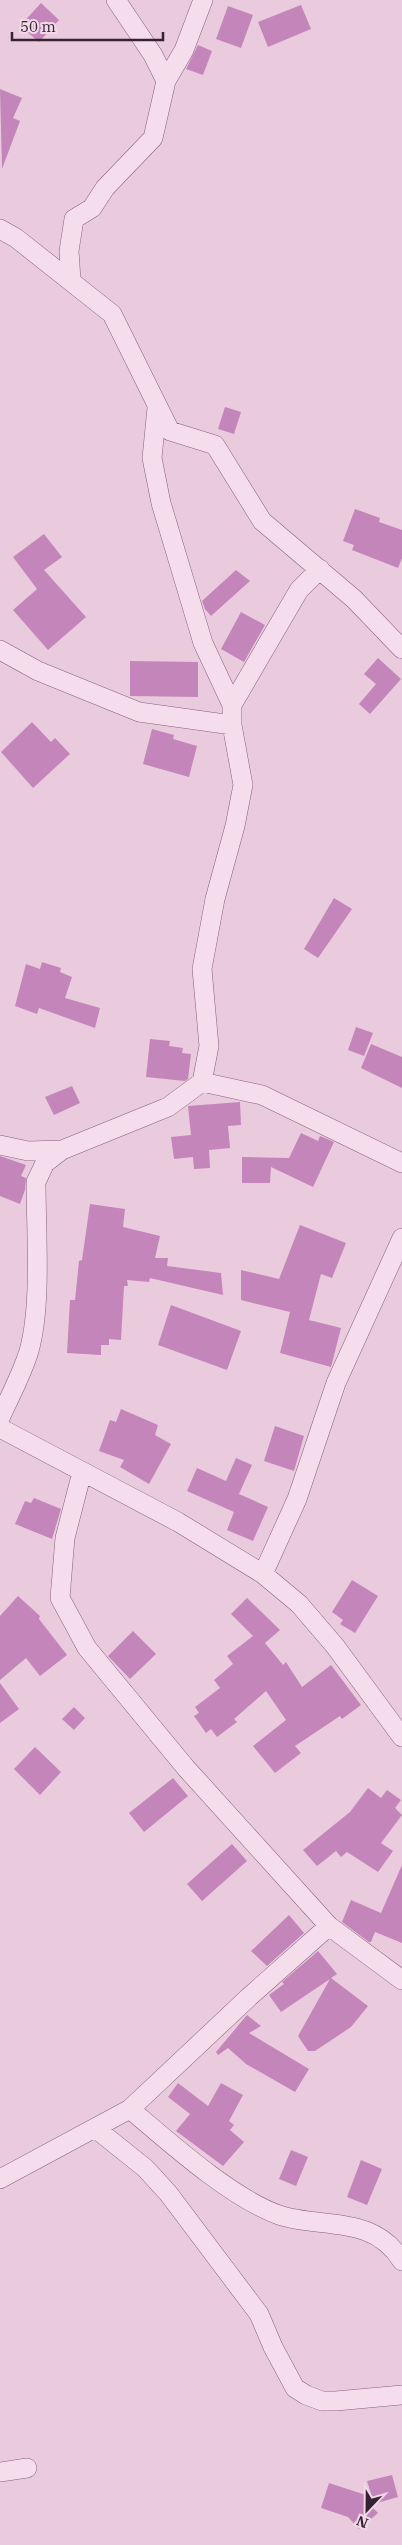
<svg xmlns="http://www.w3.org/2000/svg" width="402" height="2545" viewBox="0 0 402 2545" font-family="'IBM Plex Serif',serif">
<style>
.building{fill:#c485bb}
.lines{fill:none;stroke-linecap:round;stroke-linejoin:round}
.minor-casing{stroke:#85617c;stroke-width:20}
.minor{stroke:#f6ddeb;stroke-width:19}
</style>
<rect width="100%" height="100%" fill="#eacbdd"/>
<path class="building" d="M41,3l18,17 -20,22 -19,-16z
M301,5l10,24 -43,18 -10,-25z
M228,6l25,9 -12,33 -25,-9z
M198,45l14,6 -9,24 -17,-6z
M0,89l22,9 -9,20 7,3 -18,48z
M225,407l16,5 -7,22 -16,-5z
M355,509l25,9 -1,4 23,8v28l-4,10 -46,-18 2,-5 -11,-4z
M44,534l18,23 -18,13 42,47 -38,33 -35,-40 24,-21 -24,-32z
M236,570l14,11 -39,35 -6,-7 -3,-8z
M241,612l24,13 -21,37 -23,-13z
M378,658l23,21 -31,35 -11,-10 17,-20 -12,-10z
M130,661l68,1v35l-68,-1z
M32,722l19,20 4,-4 15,16 -37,34 -32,-36z
M152,729l22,6 -1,4 24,7 -8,31 -46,-13z
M334,898l18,11 -34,49 -14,-9z
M42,962l19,6 -1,4 12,5 -7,21 35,10 -5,20 -56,-20 -2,6 -22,-8 11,-42 14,5z
M356,1027l17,6 -9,23 -16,-6z
M150,1039l20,2 -1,5 14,2 -1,5 9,1 -3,25 -3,2 -39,-4z
M371,1044l31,13v31l-41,-20z
M72,1086l8,17 -26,12 -9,-18z
M240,1102l1,23 -13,1 2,22 -21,2 1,18 -16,1 -1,-12 -19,2 -3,-22 20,-2 -3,-29z
M301,1133l17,8 2,-5 14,6 -21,45 -42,-20 -1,16h-28v-26l47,1z
M0,1156l26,9 -5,11 5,2 -1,12 -5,14 -20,-8z
M90,1204l35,5 -2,18 37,9 -5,22h13l-1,8 54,7 2,22 -73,-17 -1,4 -22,-2 1,6h-4l-3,54 -12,-1v6h-8v10l-34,-2 3,-53h5l4,-39 3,-1z
M300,1225l46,18 -14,35 -11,-4 -12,46 32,8 -10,39 -51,-14 10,-41 -49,-12v-30l38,9z
M171,1305l70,26 -14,39 -69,-25z
M121,1409l37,16 -3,10 16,9 -22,40 -29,-17 4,-7 -25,-9 11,-31 6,2z
M275,1426l29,10 -10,35 -30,-10z
M236,1458l16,7 -13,29 29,13 -15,34 -26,-11 7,-18 -47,-21 10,-23 29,13z
M34,1498l27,11 -9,30 -37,-15 10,-23 6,2z
M352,1580l26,16 -23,37 -15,-9 3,-4 -11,-8z
M18,1596l22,20 -1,3 28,36 -27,21 -14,-18 -26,22v-64z
M247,1598l33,32 -15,13 18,22 3,-3 16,25 29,-22 30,40 -19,14 -2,-3 -45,30 6,7 -26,20 -22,-27 33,-26 -20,-29 -32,28 3,3 -20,15 -6,-8 -5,4 -12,-17 5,-3 -4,-6 25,-19 -6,-8 19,-16 -6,-8 26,-20 -22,-22z
M133,1631l23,23 -26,25 -22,-23z
M0,1683l19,26 -19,14z
M74,1707l11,11 -11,12 -12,-11z
M35,1747l26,25 -21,23 -26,-26z
M173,1778l15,18 -44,36 -15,-19z
M368,1788l13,10 6,-8 14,10 -6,8 7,7 -21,28 12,8 -15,21 -31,-20 -6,5 -5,-6 -19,15 -14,-16 47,-38z
M232,1844l15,17 -45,40 -15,-17z
M402,1865v78l-27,-11 -4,10h-2l-27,-20 9,-22 30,13z
M289,1915l15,18 -37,33 -16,-15z
M318,1951l19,23 -6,4 37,28 -17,21 -36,24h-7l-10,-15 32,-57 -49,33 -12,-17 15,-11 -2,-2z
M247,2015l14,11 -12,7 60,36 -14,23 -49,-28 -18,-16 -10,7 -2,-3z
M178,2083l30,23 13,-23 22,12 -14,26 5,4 -4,5 14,12 -21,24 -47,-35 14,-17 -22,-17z
M291,2150l17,7 -12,29 -17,-7z
M361,2160l21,9 -15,36 -20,-8z
M392,2475l6,22 -28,8 8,8 -19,16 -11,-12 -27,-9 8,-25 43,14 -5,-16z"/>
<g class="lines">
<defs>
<path id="minor" d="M116,0l37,55 13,26
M0,229l16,9 96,76 58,117 45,14 47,76 92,78 48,50
M71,280l-2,-29 5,-32 18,-11 13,-20 48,-50 13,-57 18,-31 19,-50
M0,650l38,21 101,41 93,13
M232,705l67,-115 21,-21
M202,1082l60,13 140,68
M0,1145l28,6 34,-1 106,-43 34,-25 7,-36 -7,-77 13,-70 20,-73 8,-41 -11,-60v-20l-29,-62 -42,-140 -9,-45 5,-50
M0,1418c10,-22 22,-44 29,-67 13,-46 7,-120 7,-169l9,-19 17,-13
M0,1428l178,94 85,52 36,30 36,42 67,91
M82,1472l-17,66 -5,60 27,50 99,120 143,158 73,54
M263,1574l34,-75 39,-116 66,-145
M130,2109c39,33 101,89 149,106 42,14 94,-1 123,46
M95,2128l50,40 23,25 91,121 14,33 22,41 11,7 16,6h14l66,-6
M0,2179l130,-70 119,-112 80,-71
M0,2472l27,-4"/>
</defs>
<use href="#minor" class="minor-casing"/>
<use href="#minor" class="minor"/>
</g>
<g transform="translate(367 2510) rotate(202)" stroke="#f2d9e7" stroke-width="4" paint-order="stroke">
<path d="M0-4L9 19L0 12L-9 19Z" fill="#372233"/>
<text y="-8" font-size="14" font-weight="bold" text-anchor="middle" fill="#372233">N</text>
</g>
<path d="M12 32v8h151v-8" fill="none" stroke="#372233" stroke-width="2.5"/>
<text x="20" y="32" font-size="15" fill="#372233" stroke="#f2d9e7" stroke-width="4" paint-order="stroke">50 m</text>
</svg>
